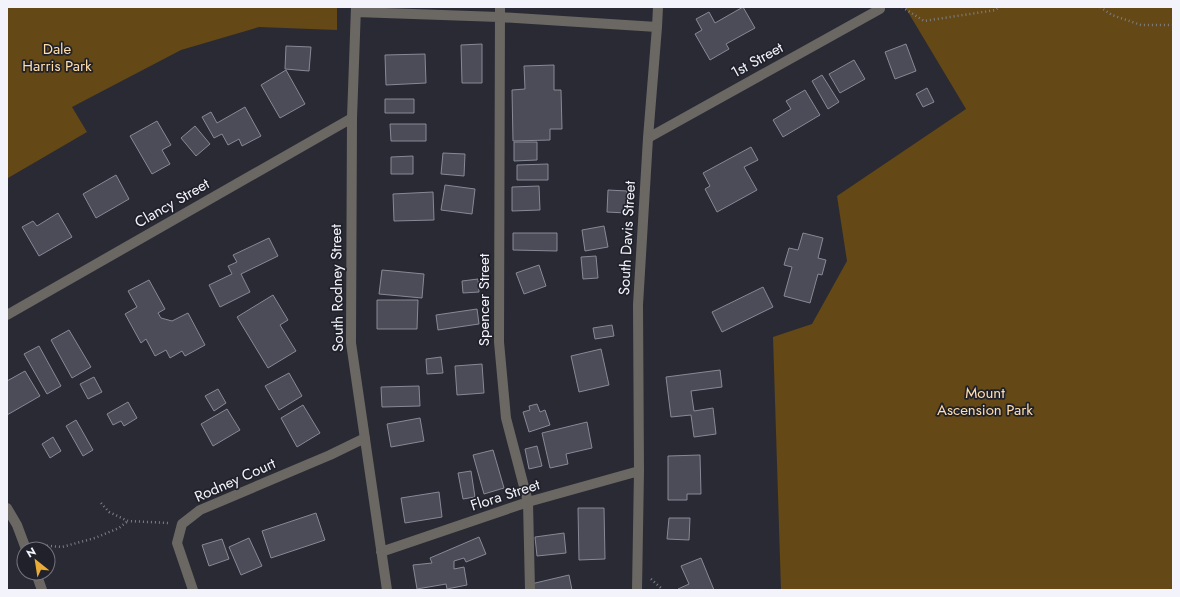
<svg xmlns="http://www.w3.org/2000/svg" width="1180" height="597" viewBox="0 0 1180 597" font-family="Jost,sans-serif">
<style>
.green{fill:#644815}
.building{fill:#4c4c58;stroke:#888996}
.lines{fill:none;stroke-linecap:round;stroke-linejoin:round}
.path{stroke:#7e7f88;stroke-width:2.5;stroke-dasharray:1 3;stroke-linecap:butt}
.street{stroke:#6b6863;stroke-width:10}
.labels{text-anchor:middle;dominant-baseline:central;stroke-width:3.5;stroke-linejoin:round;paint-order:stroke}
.park-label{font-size:15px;fill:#ffdeaa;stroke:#20212a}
.street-label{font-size:15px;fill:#f3f4fb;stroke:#20212a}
</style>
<rect width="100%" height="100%" fill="#2a2a35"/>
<path class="green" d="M7,7h330v23l-78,-3 -78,23 -109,57 15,25 -79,46z
M905,7h268v583h-392l-8,-253 39,-13 35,-63 -10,-65 129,-87z"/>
<path class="building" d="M743,7l12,21 -29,16 3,5 -19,11 -15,-26 7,-4 -6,-11 13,-7 6,11z
M482,44v39h-20l-1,-38z
M906,44l10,27 -21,8 -10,-27z
M286,46l25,1 -2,24 -24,-2z
M425,54l1,29 -40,2 -1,-30z
M854,60l11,19 -25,14 -11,-19z
M554,65v25h7l1,39h-12v11l-37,1 -1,-51 13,-1 -1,-23z
M286,70l19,34 -25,14 -19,-33z
M822,75l17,27 -11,7 -16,-28z
M927,88l7,14 -11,5 -7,-13z
M805,90l15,25 -37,22 -10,-17 18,-11 -5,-8z
M385,99h29v14h-29z
M245,107l16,29 -19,10 -3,-7 -11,6 -6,-11 -8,4 -12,-21 9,-5 6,11z
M157,121l14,24 -9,5 8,14 -18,10 -22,-38z
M390,124h36v17h-35z
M195,126l15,18 -14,12 -15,-18z
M514,142h23v18l-23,1z
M751,147l7,13 -14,7 13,23 -40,22 -12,-23 5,-3 -7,-13z
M443,153l22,1 -1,22 -23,-2z
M413,156v18h-22v-17z
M548,164v16h-31v-15z
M116,175l13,24 -33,19 -13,-24z
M445,185l30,4 -3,25 -31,-4z
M539,186l1,24 -28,1v-24z
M608,190l19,1 -1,22 -19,-1z
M433,192l1,28 -40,1 -1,-27z
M58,213l14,24 -33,19 -17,-29 11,-6 4,5z
M604,226l4,21 -23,4 -3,-21z
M513,233h44v18l-44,-1z
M803,233l20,5 -5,20 8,2 -4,15 -4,-1 -8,29 -26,-7 8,-29 -8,-2 5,-17 9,2z
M269,238l9,18 -37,18 9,18 -30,15 -11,-22 23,-11 -4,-8 9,-4 -4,-7z
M596,256l2,22 -15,1 -2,-22z
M539,265l7,21 -22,8 -8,-21z
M382,270l42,4 -2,24 -43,-4z
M478,279l1,13 -16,1 -1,-12z
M149,280l16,29 -7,4 3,5 11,3 16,-8 17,32 -20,11 -3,-5 -12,7 -4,-8 -11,6 -9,-17 -5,4 -16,-29 12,-7 -9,-16z
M763,287l10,20 -51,25 -10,-20z
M273,295l15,25 -8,5 16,26 -28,17 -31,-51z
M377,300h41l-1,29h-40z
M477,309l2,15 -41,6 -2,-15z
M612,325l2,11 -19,3 -2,-11z
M69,330l22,37 -19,11 -21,-38z
M39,346l22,40 -14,8 -23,-40z
M601,349l8,36 -30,7 -8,-36z
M441,357l2,16 -16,1 -1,-15z
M482,364l2,29 -27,2 -2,-29z
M720,370l2,17 -31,4 3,20 19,-3 3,26 -22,3 -3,-22 -20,2 -5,-40z
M25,371l15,25 -33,19v-34z
M289,373l13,23 -23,14 -14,-24z
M94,377l8,15 -14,7 -8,-15z
M419,386l1,20 -38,1 -1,-20z
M218,389l8,14 -12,8 -9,-15z
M128,402l9,16 -13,8 -3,-5 -8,4 -6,-11z
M537,404l3,8 5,-2 5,15 -21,7 -6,-20 7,-2 -1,-4z
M303,405l17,28 -23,14 -16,-29z
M227,409l13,21 -27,16 -12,-22z
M420,418l4,23 -33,6 -4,-23z
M76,420l17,30 -10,6 -17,-30z
M587,422l5,26 -26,6 2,10 -18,4 -8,-35z
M53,437l8,14 -11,7 -8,-14z
M537,446l5,20 -13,3 -4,-20z
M493,450l11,38 -20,6 -11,-39z
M700,455l1,39h-14v6h-19v-44z
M471,471l4,26 -12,2 -5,-26z
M439,492l3,25 -37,6 -4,-25z
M578,508h26l1,51 -26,1z
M316,513l9,27 -54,18 -9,-27z
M669,518h21l-1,22 -22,-1z
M564,533l2,20 -29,3 -2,-19z
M479,537l7,17 -20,8 -2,-4 -10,3v8l10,-2 3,18 -20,4 -1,-5 -29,5 -4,-24 19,-2 -2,-5z
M249,538l13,28 -21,9 -12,-28z
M222,539l7,20 -20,7 -7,-21z
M701,558l13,32h-36v-1l11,-5 -8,-18z
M569,575l3,15h-40l-1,-6z"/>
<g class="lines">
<path class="path" d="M902,7l22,14 72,-11 3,-3
M1100,7l12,8 29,10h32
M101,503l8,9 19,9 41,2
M39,545l23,2 33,-9 24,-10 9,-7
M651,579l10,9v2"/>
<path class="street" d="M356,7l-4,111 -1,225 36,247
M500,7l-1,335 7,76 22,84 2,88
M356,12l143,5 158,10
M648,138l232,-129
M7,315l345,-197
M7,508l10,17 9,24
M381,552l147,-50 111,-31
M36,573l6,17
M193,590l-16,-47 5,-19 18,-14 130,-55 35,-17
M637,590l2,-119 -1,-166 10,-167 9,-111 1,-20"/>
</g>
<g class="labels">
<g class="park-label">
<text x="57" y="49">Dale<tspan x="57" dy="17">Harris Park</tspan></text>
<text x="985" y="393">Mount<tspan x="985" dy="17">Ascension Park</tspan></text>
</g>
<g class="street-label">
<text transform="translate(757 60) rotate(-29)">1st Street</text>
<text transform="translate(172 203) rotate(-30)">Clancy Street</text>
<text transform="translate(627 238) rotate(-87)">South Davis Street</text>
<text transform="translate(337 288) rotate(-91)">South Rodney Street</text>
<text transform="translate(484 300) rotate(-90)">Spencer Street</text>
<text transform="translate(235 480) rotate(-24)">Rodney Court</text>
<text transform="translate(505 495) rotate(-18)">Flora Street</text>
</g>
</g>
<rect width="1180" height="597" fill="none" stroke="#f3f4fb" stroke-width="16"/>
<g transform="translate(36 561) rotate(330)"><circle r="19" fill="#20212a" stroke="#74757e"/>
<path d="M0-3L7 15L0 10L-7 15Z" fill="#e8ab37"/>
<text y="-6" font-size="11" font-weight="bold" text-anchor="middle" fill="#f3f4fb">N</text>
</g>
</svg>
